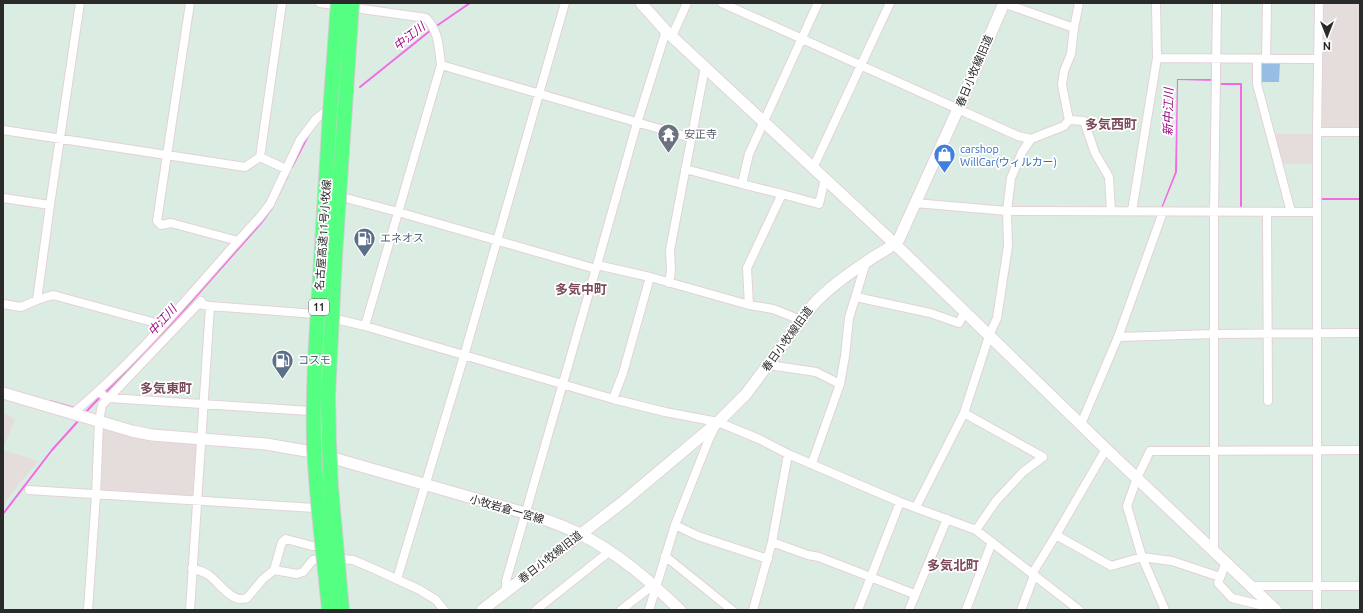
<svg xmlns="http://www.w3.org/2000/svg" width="1363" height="613" viewBox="0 0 1363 613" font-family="Ubuntu,'Noto Sans JP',sans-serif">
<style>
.industrial{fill:#e5dddc}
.green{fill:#96bee5}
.water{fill:#f36ae5}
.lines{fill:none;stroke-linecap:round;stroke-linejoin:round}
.stream{stroke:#f36ae5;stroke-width:2}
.street-casing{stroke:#e4d1d7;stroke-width:10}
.secondary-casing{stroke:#e4d1d7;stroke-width:13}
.street{stroke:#fff;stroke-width:8}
.secondary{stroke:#fff;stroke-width:11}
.highway-bridge-casing{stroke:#d0d0d0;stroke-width:16;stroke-linecap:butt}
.highway-bridge{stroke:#54ff82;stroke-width:14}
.labels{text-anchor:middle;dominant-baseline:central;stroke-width:3.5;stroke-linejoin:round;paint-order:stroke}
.shield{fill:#fff;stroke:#6a6a6a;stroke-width:1}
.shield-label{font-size:10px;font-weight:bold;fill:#2a2a2a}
.street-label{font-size:11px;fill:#2a2a2a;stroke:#fff}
.worship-label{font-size:11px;fill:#5b616d;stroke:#fff;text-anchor:start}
.shop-label{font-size:11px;fill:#366cbe;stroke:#fff;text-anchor:start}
.service-label{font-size:11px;fill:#4e5e75;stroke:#fff;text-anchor:start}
.water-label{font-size:12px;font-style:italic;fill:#a00984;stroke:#fff}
.quarter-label{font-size:13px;font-weight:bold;fill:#7c495a;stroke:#fff}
</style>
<rect width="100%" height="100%" fill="#dbede2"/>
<path class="industrial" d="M1321,3h39v127l-39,-2z
M1272,134h41v30h-33z
M3,412l12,7 -12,30z
M105,427l91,16 2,3 -3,51 -94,-5 -2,-2 4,-61z
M3,450l35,11 -33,41 2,1 -4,5z"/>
<path class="green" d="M1261,62h19l-1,20h-20z"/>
<path class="water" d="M1212,3h3v78l-37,-1 -1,92 -15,37 -1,-1 14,-36 2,-93h36z"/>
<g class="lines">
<path class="stream" d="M435,27l35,-24
M1220,84h21v124
M360,87l71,-57
M292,167l16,-31
M1321,199h39
M104,394l55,-56 103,-116 10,-14 16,-33
M50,401l25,7
M84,414l16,-17
M3,514l49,-64 27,-30"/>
<defs>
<path id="street" d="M190,3l-33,218 4,4 10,-2 67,18
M320,3l106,15c13,13 13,31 15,47l-76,261
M722,3l296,133 13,3
M1003,3l71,25
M672,36l15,-33
M1157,58l161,1
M1257,59v25l34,128
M1266,59l1,-56
M441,65l250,73
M1069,120l15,1 11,32 14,24 2,34
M3,130l242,37 15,-10 22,-154
M1317,132h43
M260,157l26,12
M813,168l77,-165
M685,169l57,15
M782,194l37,10 6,-25
M342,197l56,15 198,57
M3,198l47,7
M915,203l92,8 310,1
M1132,211l25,-153 -1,-55
M1267,212l1,189
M597,265l53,12 99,28 24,4 28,11
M669,283l2,-12 -1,-21 35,-183
M856,297l74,16 29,10 5,-10
M37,300l13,-95 30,-202
M3,304l18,3 16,-7 16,-5 110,30
M198,304l12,2 105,8 50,12 248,73 52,13 53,10 41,17 29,15 65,28 47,20 76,28 103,80
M749,305l-2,-37 35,-74 -40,-10 7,-30 69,-151
M1118,337l97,-3 145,-1
M769,365l47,7 24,12
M99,391l6,6 4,1 201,13
M613,399l10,-26 27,-96
M964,413l79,44 -20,15 -27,29 -20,29
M72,414c70,-58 126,-130 187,-196l11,-14 30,-64 16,-21 12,-10
M1081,424l37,-87 45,-125
M812,463l28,-79 5,-28 4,-38 17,-56
M29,490l286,18
M916,507l48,-94 25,-77 8,-18 11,-72 -1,-35 4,-33 11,-26 9,-13 33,-13 5,-6 -7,-35 2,-14 7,-17 3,-26 5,-25
M675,525l23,11 70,23
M1056,535l55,31 31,-9 30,4 48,16
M772,542l36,13 11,2 95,37
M1214,550v-338l3,-209
M665,556l67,54
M343,559l10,1 19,8 48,22 16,10 8,10
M1226,562l-8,21 14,15 32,8 4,-4
M192,568c6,2 13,4 18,8 10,8 23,28 37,22l16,-19 11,-9 8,-28 4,-3 26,7h7
M274,570l23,4 6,-2 10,-12 7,-1
M1032,574l24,-39 50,-86
M397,579l67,-223 101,-353
M1252,586h108
M506,592v-11l91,-316 40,-142 29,-92
M88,610l8,-115 3,-74 3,-16 99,-104
M190,610l20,-304
M536,610l74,-59
M621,610l27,-21 7,-3
M649,610l26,-85 34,-86 6,-12
M753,610l19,-68 16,-88
M858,610l42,-108
M909,610l38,-91
M966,610l26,-68
M1021,610l13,-34
M1165,610l-23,-53 -15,-51 10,-28 13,-27 210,-1
M1317,610v-478l2,-129"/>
<path id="secondary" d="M641,3l25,28 229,213 211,205 170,161
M3,393l129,38 20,4 114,9 46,8 213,61c19,6 37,12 55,21 38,19 70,47 100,76
M482,610l142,-109 94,-79 28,-28 66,-88c17,-19 38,-33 60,-48 9,-6 21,-11 27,-19l59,-130 46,-106"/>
</defs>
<use href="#street" class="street-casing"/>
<use href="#secondary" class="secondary-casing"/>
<use href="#street" class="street"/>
<use href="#secondary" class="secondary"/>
<defs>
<path id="highway-bridge" d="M329,610c-5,-56 -13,-111 -15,-167 -1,-28 0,-55 1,-83l15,-247 8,-110
M342,610l-11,-123 -2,-44 -1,-47 7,-140 17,-253"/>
</defs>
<use href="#highway-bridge" class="highway-bridge-casing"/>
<use href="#highway-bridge" class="highway-bridge"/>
</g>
<defs>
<symbol id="temple-pin" viewBox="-11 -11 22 30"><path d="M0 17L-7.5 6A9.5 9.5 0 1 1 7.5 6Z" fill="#6b7280" stroke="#fff"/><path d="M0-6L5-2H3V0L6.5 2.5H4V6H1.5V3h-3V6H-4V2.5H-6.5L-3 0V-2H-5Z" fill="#fff"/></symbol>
<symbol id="shop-pin" viewBox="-11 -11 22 30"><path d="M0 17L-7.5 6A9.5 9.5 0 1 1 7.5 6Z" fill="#3f7fe0" stroke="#fff"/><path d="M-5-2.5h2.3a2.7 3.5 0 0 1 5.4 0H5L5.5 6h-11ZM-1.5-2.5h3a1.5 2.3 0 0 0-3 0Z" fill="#fff"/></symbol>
<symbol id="fuel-pin" viewBox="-11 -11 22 30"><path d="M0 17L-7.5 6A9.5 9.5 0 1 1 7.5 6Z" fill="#5c6f8a" stroke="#fff"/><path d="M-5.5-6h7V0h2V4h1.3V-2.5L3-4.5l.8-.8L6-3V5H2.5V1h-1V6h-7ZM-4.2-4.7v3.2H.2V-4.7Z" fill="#fff"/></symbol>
</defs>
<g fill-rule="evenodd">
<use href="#temple-pin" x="656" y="122" width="25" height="34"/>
<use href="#shop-pin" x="932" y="142" width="25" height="34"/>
<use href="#fuel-pin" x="352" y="226" width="25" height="34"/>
<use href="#fuel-pin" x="270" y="348" width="25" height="34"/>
</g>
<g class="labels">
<rect class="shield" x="309" y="299" width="20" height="16" rx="3"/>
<g class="shield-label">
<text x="319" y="307">11</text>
</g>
<g class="street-label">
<text transform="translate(974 71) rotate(-67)">春日小牧線旧道</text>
<text transform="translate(323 235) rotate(-86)">名古屋高速11号小牧線</text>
<text transform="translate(787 339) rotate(-54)">春日小牧線旧道</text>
<text transform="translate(507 509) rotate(16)">小牧岩倉一宮線</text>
<text transform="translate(550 557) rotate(-38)">春日小牧線旧道</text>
</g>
<g class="worship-label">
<text x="684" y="134">安正寺</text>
</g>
<g class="shop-label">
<text x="960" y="149">carshop<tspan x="960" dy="13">WillCar(ウィルカー)</tspan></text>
</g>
<g class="service-label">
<text x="380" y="238">エネオス</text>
<text x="298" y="360">コスモ</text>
</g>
<g class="water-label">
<text transform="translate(409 36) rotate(-38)">中江川</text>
<text transform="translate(1168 112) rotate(-89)">新中江川</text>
<text transform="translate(162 320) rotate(-48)">中江川</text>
</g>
<g class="quarter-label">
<text x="1111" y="124">多気西町</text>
<text x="581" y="289">多気中町</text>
<text x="166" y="388">多気東町</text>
<text x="953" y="565">多気北町</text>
</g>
</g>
<rect width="1363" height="613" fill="none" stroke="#2a2a2a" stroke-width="8"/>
<g transform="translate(1327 36) rotate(180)" stroke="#ffffff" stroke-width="3" paint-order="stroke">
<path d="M0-3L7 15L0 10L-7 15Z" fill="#2a2a2a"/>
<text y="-6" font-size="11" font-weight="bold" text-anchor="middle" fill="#2a2a2a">N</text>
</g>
</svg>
